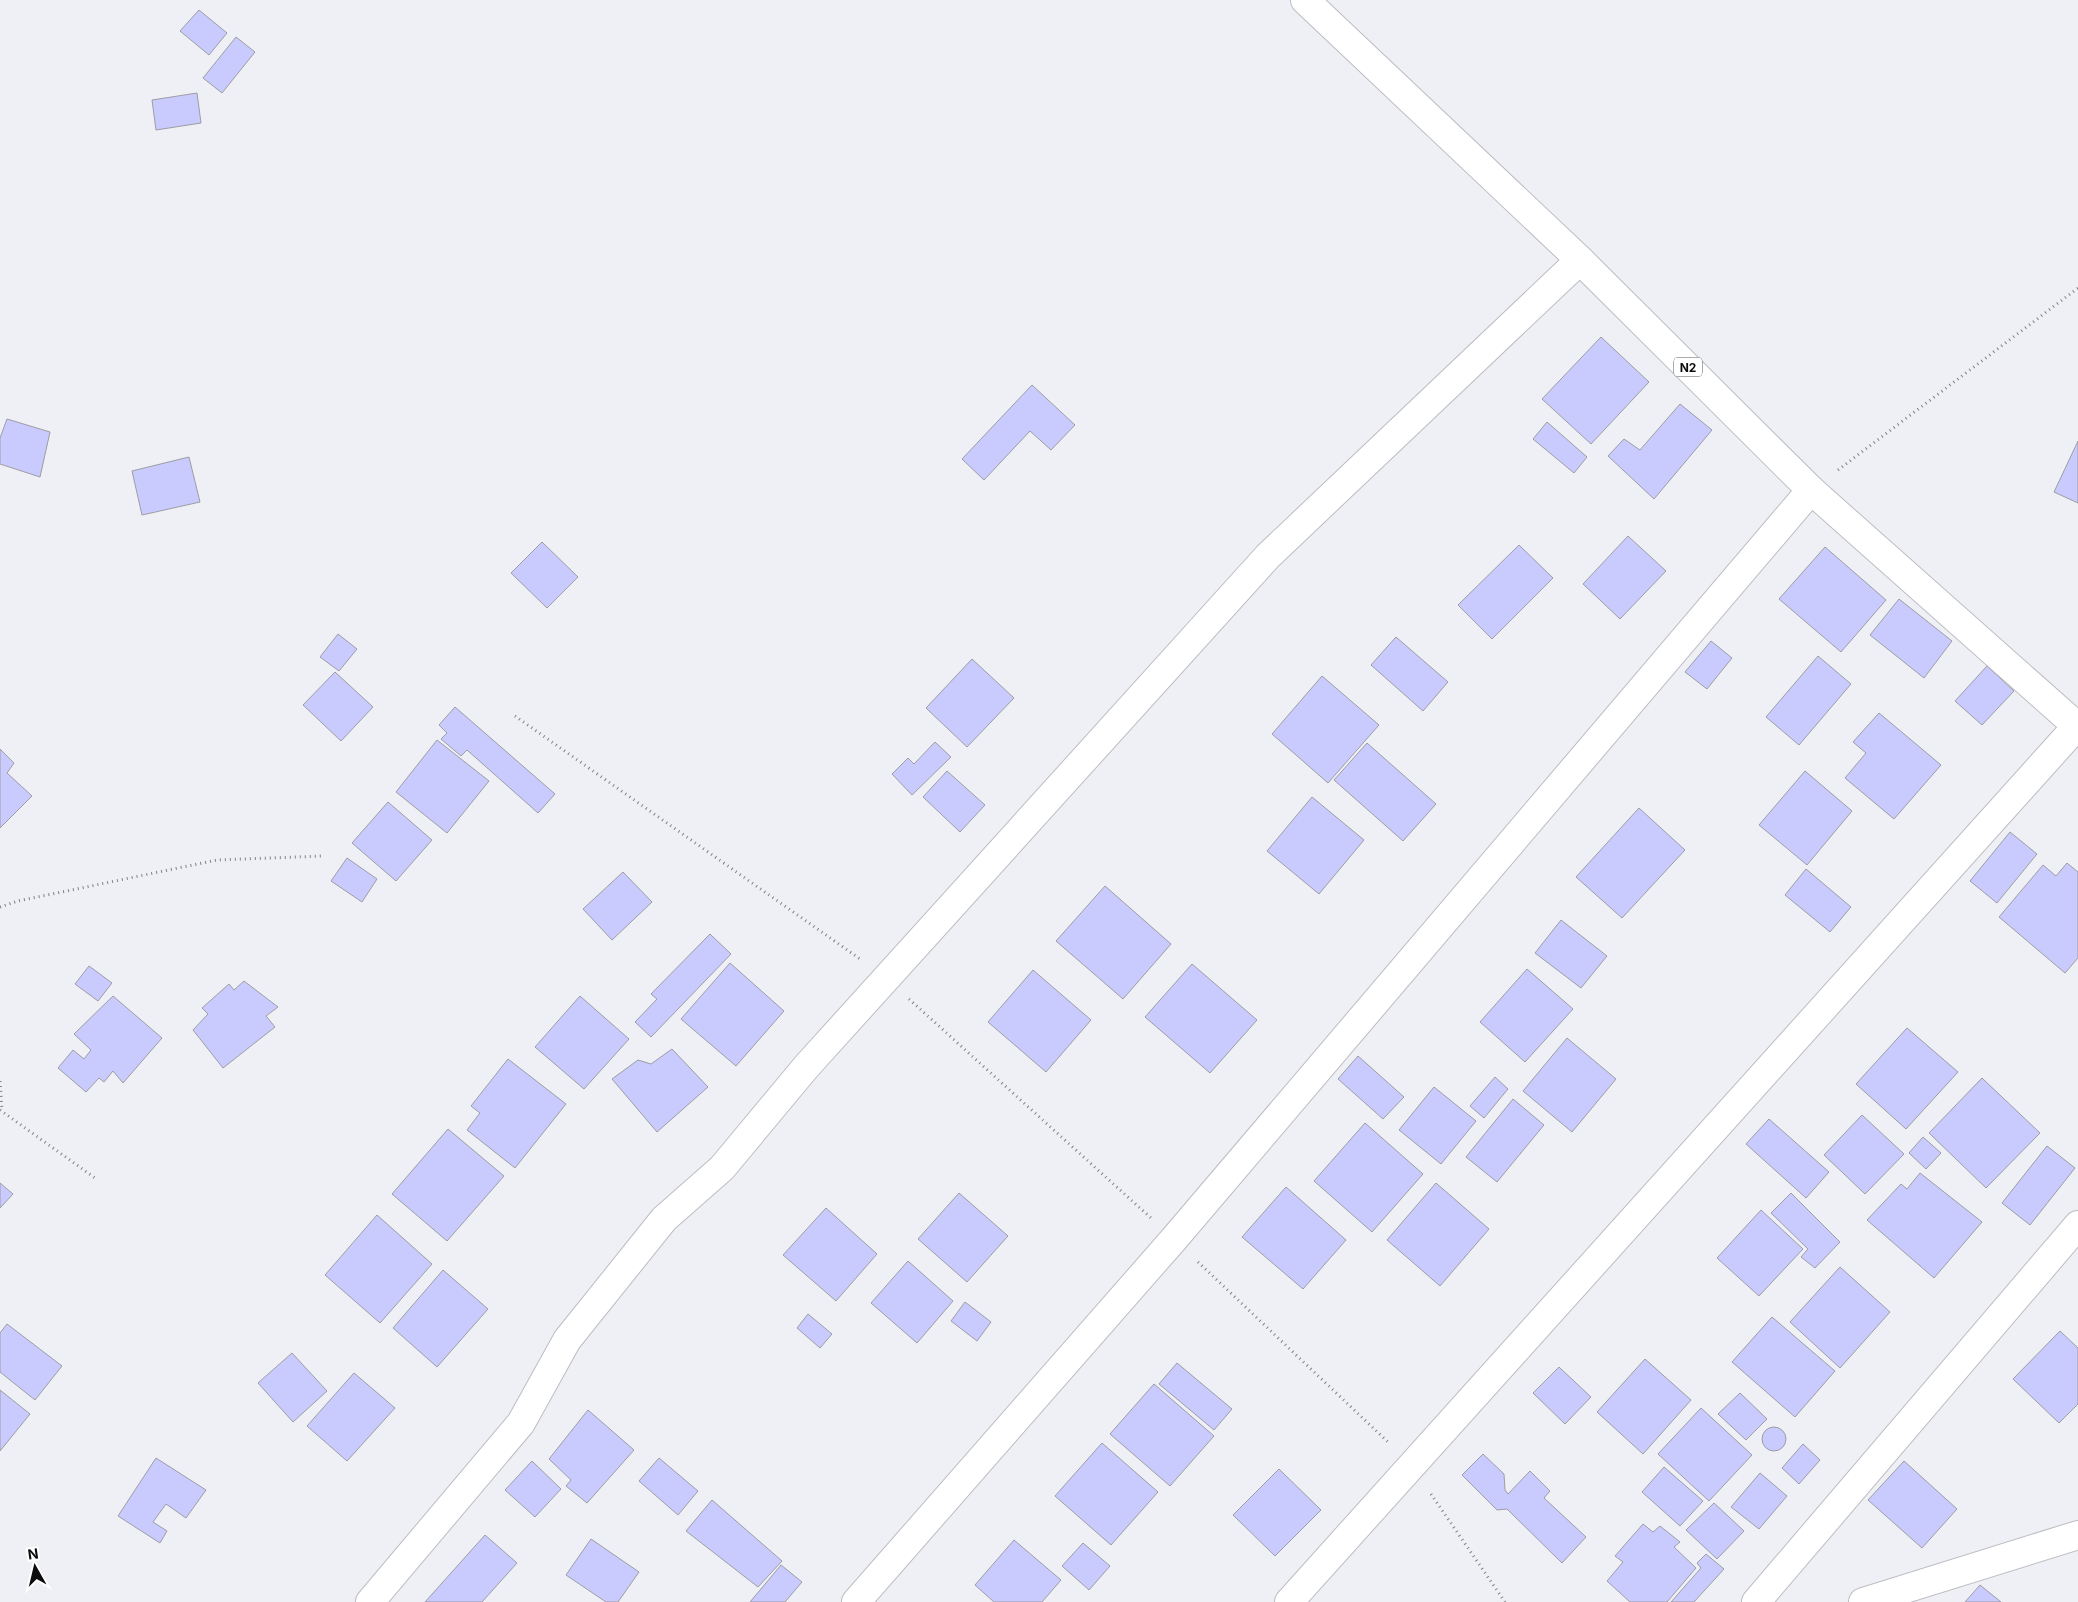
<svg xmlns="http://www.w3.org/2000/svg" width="2078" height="1602" viewBox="0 0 2078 1602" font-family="Inter,sans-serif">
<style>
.building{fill:#c9cafe;stroke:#9d9da3}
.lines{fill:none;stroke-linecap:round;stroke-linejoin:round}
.minor-casing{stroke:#bcbdc3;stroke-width:30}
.highway-casing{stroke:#bcbdc3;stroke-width:30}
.path{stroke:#818185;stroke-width:3;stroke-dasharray:1 4;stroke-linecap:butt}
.minor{stroke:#fff;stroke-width:28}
.highway{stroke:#fff;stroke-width:28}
.labels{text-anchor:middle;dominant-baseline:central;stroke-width:5;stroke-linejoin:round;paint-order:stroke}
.shield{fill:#fff;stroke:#565657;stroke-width:1}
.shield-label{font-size:12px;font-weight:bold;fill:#0d0d0f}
</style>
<rect width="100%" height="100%" fill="#eff0f6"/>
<path class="building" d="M199,10l28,23 -18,22 -29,-24z
M236,37l19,15 -33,41 -19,-15z
M197,93l4,30 -45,7 -4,-30z
M1601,337l48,45 -58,62 -49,-45z
M1032,385l43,40 -24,25 -21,-19 -46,49 -22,-21z
M1680,404l32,26 -58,69 -46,-43 16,-17 16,11z
M7,419l43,13 -10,45 -40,-13v-26z
M1547,422l40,35 -13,16 -41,-34z
M2078,441v62l-24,-11z
M189,457l11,45 -58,13 -10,-44z
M1628,536l38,35 -46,48 -37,-35z
M542,542l36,35 -31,31 -36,-35z
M1519,545l34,33 -61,61 -34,-34z
M1825,547l61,53 -45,52 -62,-53z
M1899,599l53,42 -28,37 -54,-43z
M338,634l19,15 -18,22 -19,-14z
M1396,637l52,45 -25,29 -52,-46z
M1711,641l21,17 -25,31 -22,-17z
M1818,656l33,28 -52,61 -33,-28z
M972,659l42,39 -47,49 -41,-39z
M1987,666l27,25 -32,34 -27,-24z
M335,672l38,35 -32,34 -38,-36z
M1322,676l57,49 -51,58 -56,-49z
M455,707l100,87 -17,19 -71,-63 -6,6 -20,-17 6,-6 -8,-8z
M1879,713l62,52 -47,54 -49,-41 21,-25 -13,-11z
M437,740l52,41 -42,52 -51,-41z
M935,742l16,15 -39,38 -20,-21 16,-16 6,6z
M1367,743l69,61 -33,37 -69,-61z
M0,749l14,14 -7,10 25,23 -32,32z
M947,771l38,34 -25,27 -37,-35z
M1805,771l47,40 -45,54 -48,-40z
M1312,797l52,43 -45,54 -52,-43z
M388,802l44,38 -36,41 -44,-38z
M1639,808l46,42 -63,68 -46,-41z
M2010,832l27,22 -40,49 -27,-22z
M347,858l30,21 -15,23 -31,-21z
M2067,863l11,9v86l-13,15 -66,-56 44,-52 13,11z
M1806,869l45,38 -21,25 -45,-37z
M623,872l29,30 -40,38 -29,-31z
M1105,886l66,58 -48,55 -67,-58z
M1561,920l46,36 -26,32 -46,-35z
M710,934l21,20 -80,83 -16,-15 22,-23 -6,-5z
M730,963l54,48 -48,55 -55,-47z
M1192,964l65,56 -47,53 -65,-56z
M89,966l23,17 -14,18 -23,-17z
M1527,969l46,40 -48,53 -45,-40z
M1033,970l58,50 -45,52 -58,-50z
M244,981l34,26 -12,9 9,11 -52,41 -30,-38 15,-16 -6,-6 27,-24 5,6z
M113,996l49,42 -39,45 -10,-12 -9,11 -5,-4 -13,14 -28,-24 15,-18 11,9 7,-9 -17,-16z
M580,996l49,43 -45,50 -49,-42z
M1907,1028l51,44 -52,57 -50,-45z
M1567,1038l49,41 -44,53 -49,-41z
M672,1049l36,38 -51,45 -45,-53 26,-19 13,4z
M1358,1056l46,41 -21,22 -45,-40z
M508,1059l58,45 -51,64 -48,-38 13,-17 -9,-7z
M1495,1077l13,12 -24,29 -14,-12z
M1982,1078l58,55 -54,55 -57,-55z
M1434,1087l42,34 -35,43 -42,-34z
M1513,1099l31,26 -47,57 -31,-25z
M1862,1115l42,39 -39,40 -41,-39z
M1769,1119l60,53 -23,26 -60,-54z
M1365,1123l58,51 -51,58 -58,-51z
M448,1129l56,47 -57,65 -55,-47z
M1923,1137l18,16 -15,16 -17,-16z
M2047,1146l28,22 -45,57 -28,-22z
M1920,1173l62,49 -48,56 -67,-58 34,-36 6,5z
M0,1183l13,11 -13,14z
M1436,1183l53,46 -49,57 -53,-46z
M1286,1187l60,53 -43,49 -61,-52z
M959,1193l49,43 -41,46 -49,-43z
M1791,1193l49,49 -25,26 -14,-11 7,-8 -37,-36z
M826,1208l51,46 -41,47 -53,-46z
M1761,1210l42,39 -44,47 -42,-38z
M377,1215l55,49 -52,59 -55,-48z
M908,1261l45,40 -36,42 -46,-40z
M1840,1267l50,45 -50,56 -50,-46z
M443,1270l45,39 -51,58 -44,-39z
M965,1302l26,20 -14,19 -26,-20z
M808,1314l24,20 -12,14 -23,-20z
M1772,1317l63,54 -40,46 -63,-55z
M7,1324l55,42 -27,34 -35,-28v-39z
M2060,1331l18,17v56l-19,19 -46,-44z
M292,1353l35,38 -34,31 -35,-39z
M1645,1359l46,41 -48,54 -46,-42z
M1177,1363l55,46 -18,21 -55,-46z
M1559,1367l32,30 -26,27 -32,-31z
M354,1373l41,35 -48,53 -40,-35z
M1154,1384l60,52 -44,50 -60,-52z
M0,1390l30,24 -30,37z
M1740,1393l27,26 -21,21 -28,-26z
M1701,1408l51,47 -43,46 -51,-47z
M588,1410l46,40 -47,53 -21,-17 5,-6 -22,-21z
M1762 1439a12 12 0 1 1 24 0a12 12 0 1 1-24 0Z
M1102,1443l56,49 -47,53 -56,-49z
M1803,1444l17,16 -21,24 -17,-16z
M1483,1454l21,20 1,16 3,4 22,-23 20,20 -6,7 42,39 -24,26 -55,-54 -10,1 -35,-35z
M156,1458l50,32 -20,28 -20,-14 -13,18 14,9 -7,12 -42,-27z
M659,1458l39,33 -20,24 -39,-34z
M532,1461l29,28 -26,28 -30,-27z
M1904,1461l53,48 -35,39 -54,-48z
M1664,1467l39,34 -23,25 -38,-34z
M1279,1469l42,41 -46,46 -42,-41z
M1760,1473l27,23 -28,33 -28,-22z
M712,1500l70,61 -24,26 -72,-56z
M1714,1503l30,28 -27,28 -31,-29z
M1643,1524l10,8 7,-6 20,16 -6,5 22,21 -29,34h-37l-23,-21 16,-19 -8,-6z
M485,1535l32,28 -35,39h-57z
M591,1539l48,33 -21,30h-12l-40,-27z
M1014,1540l47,40 -19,22h-48l-19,-17z
M1083,1543l27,23 -21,24 -27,-24z
M1706,1554l18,15 -30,33h-23l30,-34 -4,-5z
M781,1565l21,17 -17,20h-35z
M1980,1585l21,17h-36z"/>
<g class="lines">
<defs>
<path id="minor" d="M370,1602l151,-179 46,-83 97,-121 58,-51 84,-101 462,-511 312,-296
M856,1602l318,-363 637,-749
M1289,1602l788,-876
M1756,1602l322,-377
M1863,1602l215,-67"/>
<path id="highway" d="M1305,0l275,260 231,230 267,237"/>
</defs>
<use href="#minor" class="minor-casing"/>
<use href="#highway" class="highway-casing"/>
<path class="path" d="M1838,470l240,-182
M515,716l345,243
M0,907l18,-6 199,-41 106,-4
M909,999l242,219
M0,1081l2,29
M0,1110l95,68
M1198,1262l191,181
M1431,1494l74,108"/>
<use href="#minor" class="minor"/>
<use href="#highway" class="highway"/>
</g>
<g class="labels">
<rect class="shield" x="1674" y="357.5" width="28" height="19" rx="4"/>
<g class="shield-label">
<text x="1688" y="367">N2</text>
</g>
</g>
<g transform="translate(35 1567) rotate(352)" stroke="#ffffff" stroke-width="4" paint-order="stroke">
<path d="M0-4L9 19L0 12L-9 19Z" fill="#0d0d0f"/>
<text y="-8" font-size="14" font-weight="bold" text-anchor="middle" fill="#0d0d0f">N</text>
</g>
</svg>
